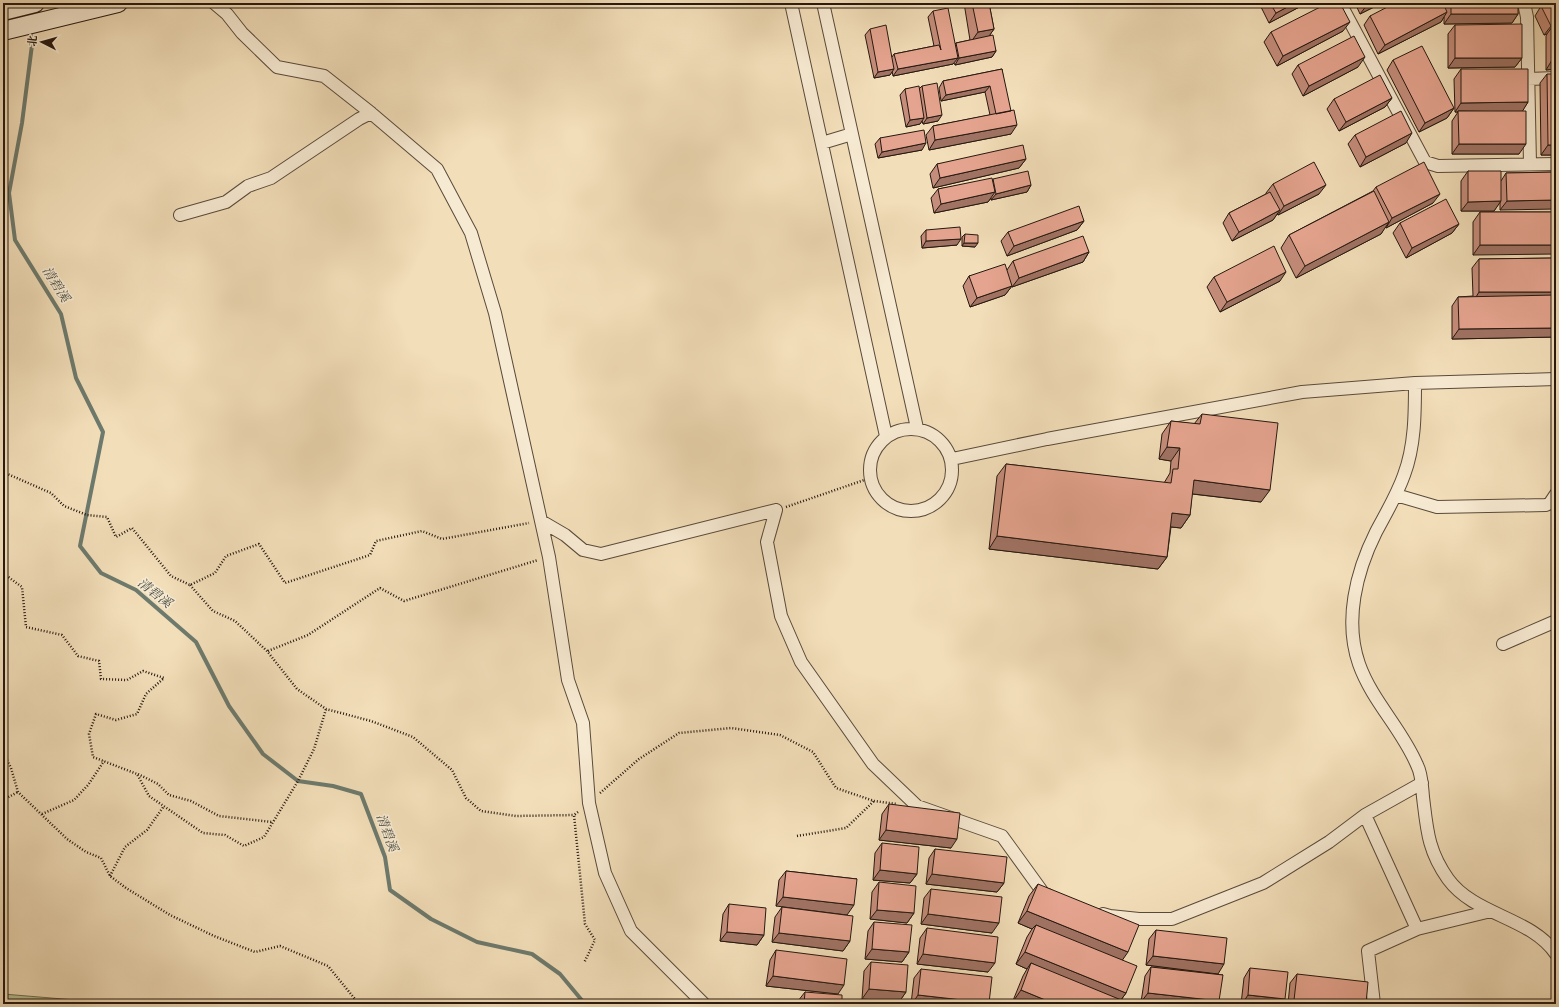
<svg xmlns="http://www.w3.org/2000/svg" width="1559" height="1007" viewBox="0 0 1559 1007" font-family="Vollkorn,'Noto Serif SC',serif">
<style>
.green{fill:#b4c294;stroke:#6d6d52}
.lines{fill:none;stroke-linecap:round;stroke-linejoin:round}
.stream{stroke:#6d7a6d;stroke-width:4}
.minor-casing{stroke:#594a3a;stroke-width:14}
.secondary-casing{stroke:#26180f;stroke-width:20}
.path{stroke:#26180f;stroke-width:2.5;stroke-dasharray:1 2;stroke-linecap:butt}
.minor{stroke:#f7ead2;stroke-width:12}
.secondary{stroke:#f7ead2;stroke-width:18}
.wall{fill:#c58d7b;stroke:#26180f}
.shaded-wall{fill:#a07364;stroke:#26180f}
.building{fill:#e5a48f;stroke:#26180f}
.labels{text-anchor:middle;dominant-baseline:central;stroke-width:3;stroke-linejoin:round;paint-order:stroke}
.water-label{font-size:13px;font-style:italic;fill:#4f5146;stroke:#f7ead2}
</style>
<rect width="100%" height="100%" fill="#f2deb9"/>
<filter id="stains"><feTurbulence type="fractalNoise" baseFrequency=".005" numOctaves="4"/><feColorMatrix values="0 0 0 0 .2 0 0 0 0 .09 0 0 0 0 .02 0 0 0 .5 -.17"/></filter>
<radialGradient id="worn" r=".72"><stop offset=".6" stop-color="#630" stop-opacity="0"/><stop offset="1" stop-color="#630" stop-opacity=".3"/></radialGradient>
<path class="green" d="M3,994l96,8 6,2h-102z"/>
<g class="lines">
<path class="stream" d="M30,29l2,16 -10,78 -13,70 6,47 46,74 15,64 27,54 -23,114 21,27 35,17 60,52 33,64 34,48 35,27 35,5 28,8 24,63 5,33 41,29 46,23 55,12 28,20 25,30"/>
<defs>
<path id="minor" d="M214,3l13,11 15,19 35,34 47,9 47,37 66,56 34,64 24,80 54,244 19,123 15,43 6,80 16,70 26,58 73,73
M791,3l95,433
M823,3l94,425
M1340,3l85,159 13,4 118,-2
M1524,3l3,14 3,147
M1528,79l28,-1
M822,143l30,-9
M180,215l46,-13 22,-16 23,-8 88,-59 12,-6
M1415,383c0,30 0,63 -11,92 -7,20 -18,38 -28,57 -20,40 -32,89 -17,132 13,37 43,65 58,101 5,9 5,22 6,32 4,33 5,54 25,82 27,37 83,38 108,75
M870 470a41 41 0 1 1 82 0a41 41 0 1 1-82 0Z
M952,459l95,-20 255,-47 113,-9 141,-4
M1396,495l41,12 109,-2 4,-2 6,-9
M776,510l-9,32 14,74 20,46 72,102 44,42 85,30 42,58 4,1
M541,521l24,14 18,15 18,4 175,-44
M1503,644l53,-23
M1365,815l52,114 -49,22 6,53
M1103,914l7,2 29,3h33l91,-36 66,-41 36,-27 57,-32
M1417,929l74,-18"/>
<path id="secondary" d="M3,11l32,-8
M3,31l115,-28"/>
</defs>
<use href="#minor" class="minor-casing"/>
<use href="#secondary" class="secondary-casing"/>
<path class="path" d="M3,472l48,21 13,13 23,9 20,2 9,20 16,-9 39,48 19,9 25,-12 11,-17 33,-12 26,39 85,-28 6,-14 46,-10 20,8 87,-16
M786,507l84,-29
M3,577l4,-1 15,11 4,40 36,8 16,21 21,5 2,18 26,1 16,-9 21,7 -18,16 -9,20 -21,6 -20,-6 -7,20 4,23 44,17 12,22 54,37 22,2 19,11 20,-9 34,-56 16,-32 12,-40
M190,585l23,26 22,10 32,30 30,38 29,20 45,12 42,16 39,33 14,28 15,13 35,5 58,-1
M268,651l40,-16 72,-47 24,13 134,-41
M3,752l8,16 7,24 49,47 19,13 15,6 9,18 16,12 44,27 44,21 41,16 25,-6 48,20 31,38
M138,774l20,10 11,11 22,6 28,15 53,6
M600,793l39,-34 40,-26 52,-5 49,7 33,17 23,36 38,13 23,3
M3,800l15,-8
M578,812l-4,3 11,109 10,16 -11,23
M42,814l32,-14 14,-15 16,-24
M797,836l49,-8 28,-27
M110,876l15,-29 22,-17 17,-24"/>
<use href="#minor" class="minor"/>
<use href="#secondary" class="secondary"/>
</g>
<path class="wall" d="M964,3h25l5,26 -5,7 7,15 -4,6 -37,8 -1,-2 -1,1 -60,12 -1,-5 -2,4 -16,3 -9,-43 5,-6 22,28 2,-3 40,-8 -6,-29 5,-6 22,33 1,-1 14,-3z
M1259,3h48l-38,20z
M1355,3h27l-22,11z
M1444,3h74v11l-6,9 -68,1v-7l-3,5 -63,32 -14,-29 6,-9 74,-10z
M1556,3v66l-10,1v-34l1,-2 -3,1 -9,-19 6,-10z
M1455,25l67,33 -7,9 -67,1v-34z
M1343,31l-66,35 -13,-24 7,-10z
M1393,60l61,48 -7,10 -28,14 -32,-62z
M1298,65l60,2 -55,29 -11,-22z
M1002,69l9,65 -82,16 -3,-15 7,-9 57,-11 -5,-23 -44,9 -2,-13 4,-7z
M1461,69l67,33 -6,9 -3,43h-67v-33l6,-9h-3l-1,-33z
M1547,74l9,81h-15l-1,-72z
M922,86l16,35 -15,3 -1,-3 -2,3 -14,3 -6,-32 5,-6h14z
M1392,98l-7,9 -46,24 -12,-22 7,-10z
M1355,135l51,8 -46,24 -12,-23z
M880,138l42,12 -44,8 -3,-14z
M1026,159l-7,9 -86,20 -3,-14 7,-10z
M1468,171l33,10 5,-8 50,-1 -56,38v-8l-6,9h-33v-30z
M992,180l39,5 -4,7 -36,8v-2l-3,4 -54,11 -3,-15 7,-9z
M1273,184l46,10 -41,21 -1,-1 -4,6 -41,21 -9,-18 6,-10 37,-19v-1z
M1376,187l57,16 -47,25 -1,-1 -4,7 -85,44 -15,-30 8,-13 84,-44z
M1480,212h76l-83,43v-33z
M1084,221l-7,9 -70,26 -6,-15 7,-9z
M1400,223l59,1 -7,9 -46,25 -13,-25z
M926,230l31,15 -35,3 -1,-12z
M965,234l10,13 -13,-1v-9z
M1089,252l-6,10 -71,25v-1l-7,9 -35,12 -7,-21 6,-10 38,-6 6,-9z
M1556,258v79l-104,2v-33l6,-9 15,-1 -1,-28 7,-9z
M1214,277l66,4 -60,31 -13,-25z
M1202,414l59,88 -69,-8 -2,21 -9,13 -10,-1 -4,30 -9,12 -169,-20 8,-73 9,-12 158,19 6,-10 1,-12 -12,-2 3,-25 9,-13 23,3z
M889,804l62,44 -72,-8 3,-26z
M882,843l35,31 -7,9 -37,-3 2,-27z
M935,849l69,34 -7,9 -71,-8 3,-26z
M786,871l71,8 -81,27 3,-26z
M879,882l35,31 -7,10 -37,-4 2,-27z
M1038,884l84,76 4,33 -5,7 10,4h-116l-3,-1 11,-27 4,-7 -11,-5 11,-27 5,-8 -14,-6 11,-27z
M931,889l61,44 -71,-9 3,-26z
M729,904l35,31 -7,10 -37,-4 3,-27z
M782,907l68,34 -7,10 -71,-9 3,-25z
M874,922l35,30 -7,10 -37,-3 3,-28z
M927,928l61,44 -71,-8 3,-26z
M1156,930l62,44 -72,-9 3,-26z
M776,950l62,44 -72,-8 4,-26z
M871,962l35,30 -7,10 -37,-3 2,-28z
M1151,967l72,8 -82,27 4,-26z
M1250,968l35,31 -4,5h-40l3,-26z
M921,969l68,35h-78l3,-26z
M1297,974l69,30h-78l2,-21z
M805,992l37,12h-44v-3z"/>
<path class="shaded-wall" d="M1295,3h12l-38,20 7,-10z
M1370,3h12l-22,11 7,-9z
M1447,12l-6,10 -63,32 7,-9z
M1451,14h67l-6,9 -68,1z
M1350,22l-7,9 -66,35 6,-10z
M1556,23v6l-4,-2 -5,7 -3,1 7,-9z
M994,29l-7,10 -16,3 7,-10z
M996,51l-4,6 -37,8 4,-7z
M1365,57l-7,10 -55,29 6,-10z
M958,58l-5,6 -60,12 5,-7z
M1455,58h67l-7,9 -67,1z
M1552,60h4v9l-10,1z
M894,69l-4,6 -16,3 4,-6z
M990,86l-5,6 -44,9 5,-6z
M1392,98l-7,9 -46,24 7,-9z
M1528,102l-6,10 -64,-1v1h-3l6,-9z
M1454,108l-7,10 -28,14 6,-9z
M942,115l-4,6 -15,3 4,-6z
M924,118l-4,6 -14,3 4,-7z
M1017,125l-6,9 -82,16 6,-10z
M1412,133l-6,10 -46,24 6,-10z
M926,143l-4,7 -44,8 4,-6z
M1459,144h67l-7,10h-67z
M1548,145h8v10h-15z
M1026,159l-7,9 -86,20 7,-10z
M1031,185l-4,7 -36,8 5,-6z
M1326,185l-7,9 -41,21 6,-9z
M995,192l-7,10 -54,11 7,-9z
M1440,194l-7,9 -47,25 6,-10z
M1556,200v9l-56,1 7,-9z
M1501,201l-7,10h-33l7,-9z
M1280,210l-7,10 -41,21 7,-9z
M1084,221l-7,9 -70,26 7,-10z
M1389,222l-8,12 -85,44 9,-12z
M1459,224l-7,9 -46,25 6,-10z
M961,239l-4,6 -35,3 4,-7z
M964,243h14l-3,4 -13,-1z
M1480,245h76v9l-83,1z
M1089,252l-6,10 -71,25 7,-9z
M1286,272l-6,9 -60,31 7,-10z
M1012,286l-7,9 -35,12 7,-9z
M1479,292h77v9l-83,1z
M1556,328v9l-104,2 7,-10z
M1167,447l13,1 -9,13 -12,-2z
M1194,480l76,10 -9,12 -76,-9z
M1172,513l18,2 -9,13 -18,-2z
M997,536l170,21 -9,12 -169,-20z
M886,830l71,9 -6,9 -72,-8z
M880,870l37,4 -7,9 -37,-3z
M932,874l72,9 -7,9 -71,-8z
M783,897l71,8 -7,10 -71,-9z
M877,910l37,3 -7,10 -37,-4z
M1027,911l101,41 -9,13 -83,-40 -4,4 -14,-6z
M928,914l71,9 -7,10 -71,-9z
M727,932l37,3 -7,10 -37,-4z
M779,933l71,8 -7,10 -71,-9z
M872,949l37,3 -7,10 -37,-3z
M1025,952l101,41 -8,11 -87,-41 -4,6 -11,-5z
M923,954l72,9 -7,9 -71,-8z
M1153,956l71,8 -6,10 -72,-9z
M773,976l71,9 -6,9 -72,-8z
M869,989l37,3 -7,10 -37,-3z
M1021,990l34,14h-29l1,-2 -2,2h-10l-3,-1z
M1148,993l71,8 -1,3h-61l-16,-2z
M918,995l71,8v1h-77z
M1248,995l37,4 -4,5h-39z
M1294,1000l37,4h-40z"/>
<path class="building" d="M972,3h17l5,26 -16,3z
M1270,3h25l-19,10z
M1328,3h12l10,19 -67,34 -12,-24z
M1395,3h48l4,9 -62,33 -15,-29z
M1451,3h67v11h-67z
M1548,3h8v20l-5,3 -10,-20z
M948,8l10,50 -60,11 -4,-15 45,-9 2,5 -8,-39z
M1522,24v34h-67v-33z
M886,25l8,44 -16,3 -8,-43z
M1552,27h4v33h-4z
M993,35l3,16 -37,7 -3,-15z
M1354,36l11,21 -56,29 -11,-21z
M1422,46l32,62 -29,15 -32,-63z
M1002,69l9,42 -15,3 -6,-28 -44,9 -3,-14z
M1461,69h67v33l-67,1z
M1547,74h9v71h-8z
M1380,75l12,23 -46,24 -12,-23z
M937,83l5,32 -15,3 -5,-32z
M919,86l5,32 -14,2 -5,-31z
M1014,110l3,15 -82,15 -2,-14z
M1401,111l11,22 -46,24 -11,-22z
M1458,111h68v33h-67z
M924,130l2,13 -44,9 -2,-14z
M1023,145l3,14 -86,19 -3,-14z
M1314,162l12,23 -42,21 -11,-22z
M1424,162l16,32 -48,24 -16,-31z
M1028,171l3,14 -35,9 -3,-15z
M1468,171h33v30l-33,1z
M1556,172v28l-49,1 -1,-28z
M992,178l3,14 -54,12 -3,-15z
M1374,191l15,31 -84,44 -16,-31z
M1270,192l10,18 -41,22 -10,-19z
M1446,199l13,25 -47,24 -12,-25z
M1079,206l5,15 -70,25 -6,-14z
M1480,212h76v33h-76z
M960,227l1,12 -35,2v-11z
M965,234l13,1v8h-14z
M1083,236l6,16 -70,26 -6,-17z
M1274,246l12,26 -59,30 -13,-25z
M1556,258v34h-77v-33z
M1005,264l7,22 -35,12 -8,-22z
M1556,295v33l-97,1 -1,-32z
M1202,414l76,9 -8,67 -76,-10 -4,35 -18,-2 -5,44 -170,-21 9,-72 165,19 2,-14h5l2,-21 -13,-1 4,-26 29,3z
M889,804l71,9 -3,26 -71,-9z
M882,843l37,4 -2,27 -37,-4z
M935,849l72,8 -3,26 -72,-9z
M786,871l71,8 -3,26 -71,-8z
M879,882l37,4 -2,27 -37,-3z
M1038,884l101,41 -11,27 -101,-41z
M931,889l71,8 -3,26 -71,-9z
M729,904l37,4 -2,27 -37,-3z
M782,907l71,9 -3,25 -71,-8z
M874,922l38,3 -3,27 -37,-3z
M1036,925l101,41 -11,27 -101,-41z
M927,928l71,9 -3,26 -72,-9z
M1156,930l71,8 -3,26 -71,-8z
M776,950l71,9 -3,26 -71,-9z
M871,962l37,3 -2,27 -37,-3z
M1031,963l100,41h-76l-34,-14z
M1151,967l72,8 -4,26 -71,-8z
M1250,968l38,4 -3,27 -37,-4z
M921,969l71,8 -3,26 -71,-8z
M1297,974l71,8 -2,22h-35l-37,-4z
M805,992l37,3v9h-38z
M866,1001l30,3h-30z
M1027,1002l5,2h-6z"/>
<g class="labels">
<g class="water-label">
<text transform="translate(55 285) rotate(58)">清碧溪</text>
<text transform="translate(154 594) rotate(38)">清碧溪</text>
<text transform="translate(386 833) rotate(70)">清碧溪</text>
</g>
</g>
<rect width="1559" height="1007" fill="none" stroke="#f2deb9" stroke-width="16"/>
<rect x="4" y="4" width="1551" height="999" fill="none" stroke="#26180f" stroke-width="2"/>
<rect x="8" y="8" width="1543" height="991" fill="none" stroke="#26180f"/>
<g transform="translate(42 42) rotate(276)" stroke="#f7ead2" stroke-width="3" paint-order="stroke">
<path d="M0-3L7 15L0 10L-7 15Z" fill="#26180f"/>
<text y="-6" font-size="11" font-weight="bold" text-anchor="middle" fill="#26180f">北</text>
</g>
<rect width="100%" height="100%" filter="url(#stains)"/>
<rect width="100%" height="100%" fill="url(#worn)"/>
</svg>
